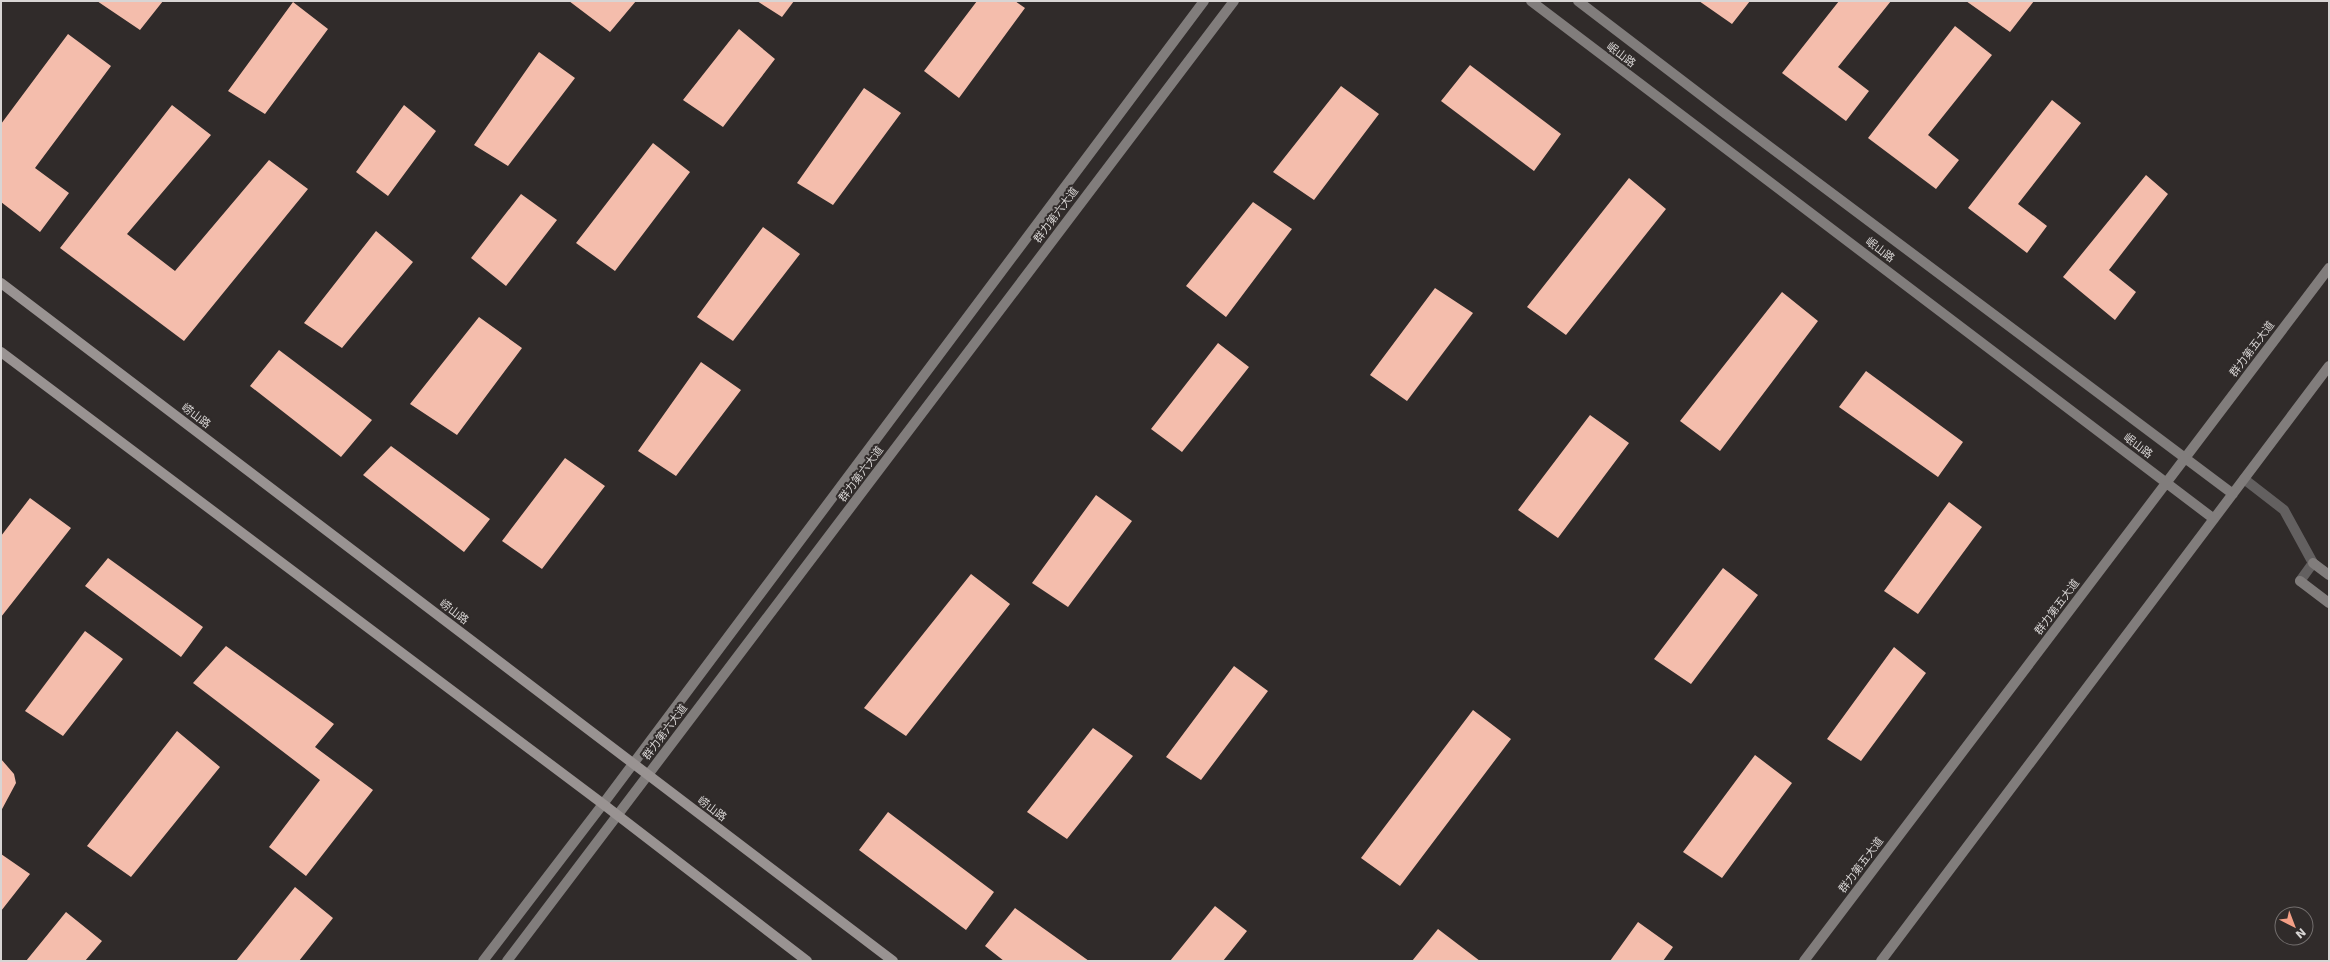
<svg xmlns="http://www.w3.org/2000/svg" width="2330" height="962" viewBox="0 0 2330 962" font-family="'DejaVu Sans','Noto Sans SC',sans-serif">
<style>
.building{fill:#f4bdac}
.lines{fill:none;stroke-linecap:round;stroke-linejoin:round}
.street{stroke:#636060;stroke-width:10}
.secondary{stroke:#817d7c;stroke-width:10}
.primary{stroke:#999392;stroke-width:10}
.labels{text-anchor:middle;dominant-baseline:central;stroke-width:4;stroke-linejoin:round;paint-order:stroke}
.street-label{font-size:11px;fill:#d8d5d4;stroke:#302b2a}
</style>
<rect width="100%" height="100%" fill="#302b2a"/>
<path class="building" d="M97,1h66l-23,29z
M569,1h67l-26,31z
M757,1h37l-12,16z
M977,1h38l10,7 -66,90 -35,-27z
M1699,1h51l-18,23z
M1839,1h52l-53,66 31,24 -23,30 -64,-48z
M1966,1h68l-24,31z
M293,2l35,27 -63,85 -37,-23z
M1955,26l37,29 -64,80 31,25 -23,29 -68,-51z
M739,29l36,30 -52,68 -40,-27z
M68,34l43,32 -76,102 34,25 -29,39 -39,-30v-78z
M539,52l36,26 -67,88 -34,-21z
M1470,65l91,69 -27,37 -93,-70z
M1341,86l38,28 -65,86 -41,-28z
M864,88l37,25 -68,92 -36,-22z
M2052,100l29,23 -63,81 29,22 -20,27 -59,-45z
M172,105l39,30 -84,99 48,37 94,-111 39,29 -124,152 -124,-93z
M404,105l32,26 -48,65 -32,-24z
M653,143l37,29 -75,99 -39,-28z
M2146,175l22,19 -59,76 27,22 -21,28 -52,-43z
M1629,178l37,31 -100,126 -39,-28z
M521,194l36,26 -51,66 -35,-28z
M1253,202l39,27 -66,88 -40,-31z
M763,227l37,27 -67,87 -36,-24z
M376,231l37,31 -71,86 -38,-25z
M1435,288l38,25 -66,88 -37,-26z
M1782,292l36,29 -98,130 -40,-30z
M479,317l43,31 -65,87 -47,-31z
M1218,343l31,24 -67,85 -31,-23z
M279,350l93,70 -31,37 -91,-71z
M701,362l40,28 -65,86 -38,-25z
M1866,371l97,71 -25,35 -99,-70z
M1590,415l39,28 -71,95 -40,-28z
M391,446l99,73 -26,33 -101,-77z
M565,458l40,28 -63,83 -40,-28z
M1096,495l36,26 -64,86 -36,-24z
M30,498l41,30 -70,89v-81z
M1949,502l33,25 -64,87 -34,-23z
M108,558l95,69 -22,30 -96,-71z
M1723,568l35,27 -67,89 -37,-25z
M971,574l39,30 -104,132 -42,-28z
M85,631l38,28 -60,77 -38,-25z
M226,646l108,78 -19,23 58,43 -67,86 -37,-29 51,-67 -127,-97z
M1894,647l32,26 -65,88 -34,-22z
M1234,666l34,25 -67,89 -35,-23z
M1473,710l38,29 -111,147 -39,-28z
M1093,728l40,28 -66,83 -40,-27z
M177,731l43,36 -89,110 -44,-31z
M1755,755l37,28 -70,95 -39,-26z
M1,759l13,15 2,9 -15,28z
M888,812l106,80 -28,38 -107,-80z
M1,854l29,20 -29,37z
M295,887l38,31 -34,43h-63z
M1215,906l32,25 -24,30h-53z
M1015,908l74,53h-85l-19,-15z
M66,912l36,29 -17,20h-59z
M1638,922l35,25 -10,14h-53z
M1438,929l42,32h-68z"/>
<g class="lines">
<path class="street" d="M2244,479l40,31 29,53 -13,18"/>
<path class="secondary" d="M1531,1l683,518
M1578,1l144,110 511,383
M2313,563l16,12
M2300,581l29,22
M483,961l120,-157 601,-803
M507,961l727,-960
M1804,961l525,-693
M1881,961l448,-595"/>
<path class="primary" d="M1,283l892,678
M1,352l602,452 204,157"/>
</g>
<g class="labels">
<g class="street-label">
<text transform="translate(1621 55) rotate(37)">岷山路</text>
<text transform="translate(1056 215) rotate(-53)">群力第六大道</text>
<text transform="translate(1880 250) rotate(37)">岷山路</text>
<text transform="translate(2252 349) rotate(-53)">群力第五大道</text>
<text transform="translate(196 416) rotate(37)">崂山路</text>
<text transform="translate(2138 446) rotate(37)">岷山路</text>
<text transform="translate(861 474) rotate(-53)">群力第六大道</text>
<text transform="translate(2057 607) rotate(-53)">群力第五大道</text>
<text transform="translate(454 612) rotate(37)">崂山路</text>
<text transform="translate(665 732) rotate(-53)">群力第六大道</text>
<text transform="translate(712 809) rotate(37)">崂山路</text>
<text transform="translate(1861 865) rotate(-53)">群力第五大道</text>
</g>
</g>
<rect width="2330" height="962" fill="none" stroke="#d8d5d4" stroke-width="4"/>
<g transform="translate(2294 926) rotate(138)"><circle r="19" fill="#302b2a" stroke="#736f6e"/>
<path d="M0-3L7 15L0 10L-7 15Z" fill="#f39f86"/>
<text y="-6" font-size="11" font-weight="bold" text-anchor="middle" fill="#d8d5d4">N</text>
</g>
</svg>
